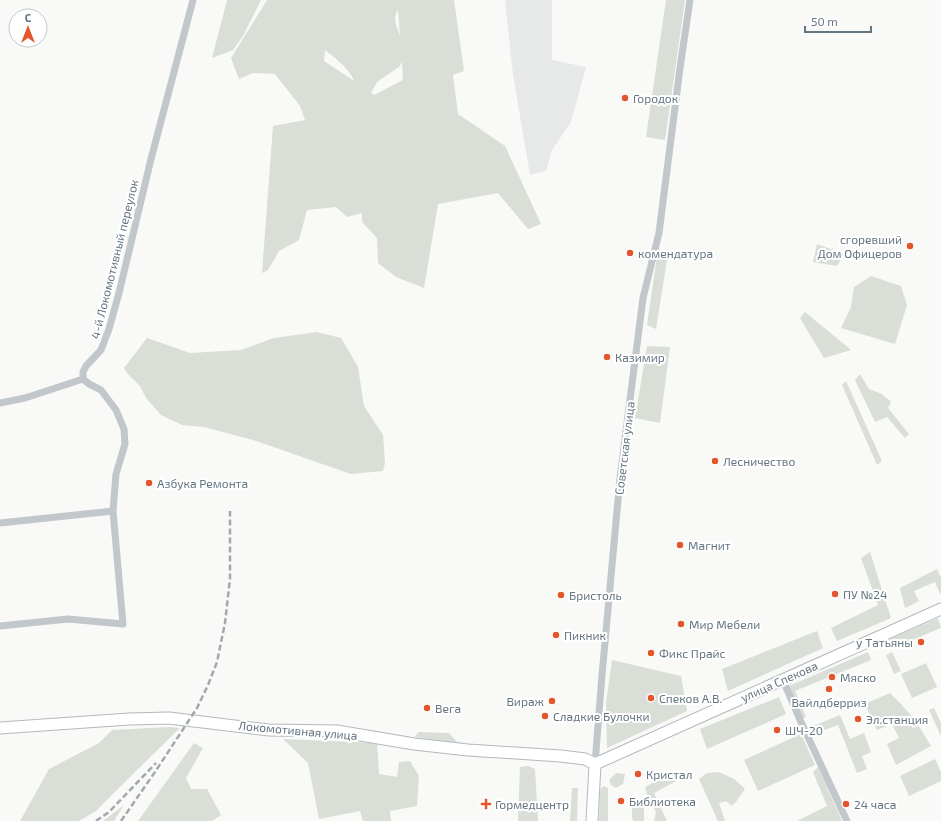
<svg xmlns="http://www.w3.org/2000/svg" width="941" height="821" viewBox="0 0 941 821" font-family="'Exo 2',sans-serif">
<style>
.built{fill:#e7e8e8}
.green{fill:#d9ded6;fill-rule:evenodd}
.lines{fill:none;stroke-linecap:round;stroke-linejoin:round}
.secondary-casing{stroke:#b2b9be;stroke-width:13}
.street{stroke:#c2c7cb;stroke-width:7}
.secondary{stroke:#fff;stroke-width:11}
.rail{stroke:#a1a9af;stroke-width:2.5;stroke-dasharray:6 3;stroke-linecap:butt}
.poi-dot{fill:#e3552c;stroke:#fff;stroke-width:1.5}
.labels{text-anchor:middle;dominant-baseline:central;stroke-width:4;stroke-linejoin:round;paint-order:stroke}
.poi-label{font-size:12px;fill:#647582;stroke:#fff;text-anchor:start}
.street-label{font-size:12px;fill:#647582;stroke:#fff}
</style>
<rect width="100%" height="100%" fill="#f9f9f7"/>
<path class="built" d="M505,0h47v60l34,7 -15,55 -19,28 -6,21 -16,4 -17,-100z"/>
<path class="green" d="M227,0h34l-18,36 -10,14 -21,8z
M267,0h187l10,71 -11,4 5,39 47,32 36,78 -13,5 -30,-36 -60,11 -14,84 -28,-11 -18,-14 -1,-25 -15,-16v-9l-15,4 -11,-10 -29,3 -8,30 -20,11 -11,19 -6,3 11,-147 32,-6 -5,-14 -25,-32 -22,-1 -14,6 -8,-21zM398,10l2,26c-3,-8 -8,-19 -2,-26zM325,50c9,7 26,20 29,31l-30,-20zM402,62l1,18 -29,15 -3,-2 6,-11 22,-15z
M666,0h19l-20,140 -19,-3z
M817,244l27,10 -7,12 -24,-4z
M657,256l10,4 -11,69 -9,-4z
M871,276l30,10 6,19 -12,39 -54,-16 10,-21 3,-20z
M805,312l46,38 -27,8 -24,-40z
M317,332l24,6 17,29 6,39 19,29 2,28 -2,8 -32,3 -98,-34 -49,-13 -22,-2 -21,-10 -15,-17 -6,-12 -13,-13 -3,-5 23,-30 43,15 51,-3 33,-12z
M647,346l23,1 -10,76 -25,-5z
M860,374l9,15 13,5 9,8 -3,6 21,26 -4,4 -18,-21 -12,5 -20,-42z
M846,381l36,80 -5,4 -35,-80z
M870,552l21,66 -54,23 -6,-13 47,-23 -17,-47z
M937,569l4,9v16h-1l-5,-12 -21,9 5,10 -14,7 -5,-20z
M938,618l3,10 -48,20 -4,-9z
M817,631l6,17 -95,43 -6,-22z
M868,652l3,8 -76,31 11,26 -4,1 -13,-32z
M892,652l9,19 -7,3 -8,-19z
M612,660l69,16 6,35 -80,37 -1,-45z
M926,663l11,24 -25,11 -11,-24z
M890,693l10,10 15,17 16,26 -35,19 -9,-21 12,-6 -7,-14 -15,6 -12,-26z
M779,697l7,17 -79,35 -7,-20z
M934,708l7,15v13l-12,-26z
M840,715l10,24 14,-6 7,19 -9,4 5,13 -10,4 -19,-48 -24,9 -3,-7z
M169,727l11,1 -43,42 -41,41 -17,10h-59l29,-52 50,-26 13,-13z
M419,732l30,1 9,10 -44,-6z
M801,734l14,31 -57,26 -14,-31z
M283,739l94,4 2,31 18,3 2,-15 11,-1 9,15 -2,30 -27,5 1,10h-28l-3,-10 -41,8 -11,-56z
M194,743l9,5 -17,30 5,11h16l14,26 -9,6h-74z
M935,759l6,13v9l-32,15 -9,-20z
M528,766l7,3 3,52h-20l2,-54z
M818,767l21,47 3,7h-45l30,-15 -14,-34z
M676,771l4,8 -26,14 13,28h-13l2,-9 -8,-14 -3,-11z
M719,772l15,7 11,10 -9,13 -4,4 -6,-5 -7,2 6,18h-7l-19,-42 8,-6z
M616,773l9,1 -2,10 -7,4 -5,-3 -2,-5z
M603,786l5,2v33h-9l1,-31z
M572,788h6l-1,33h-7z
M637,798l7,3v20h-11l-1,-4v-14z
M124,805l-10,16h-11z"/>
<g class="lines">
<defs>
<path id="secondary" d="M0,728l129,-9 40,-1 100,12 68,1 77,13 54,6 93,6 24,3 10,5
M595,764l346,-155
M592,821l3,-57"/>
</defs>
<use href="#secondary" class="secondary-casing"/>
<path class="street" d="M0,403l25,-5 58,-19
M0,523l113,-12
M0,626l68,-7 55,5 -10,-113 3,-37 9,-30 -1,-15 -8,-19 -15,-20 -12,-6 -6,-5v-7l3,-6 15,-16 8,-21 10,-36 32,-134 42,-159
M783,680l18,42 46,99
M595,764l7,-89 18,-197 23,-180 16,-65 21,-165 10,-68"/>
<use href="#secondary" class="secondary"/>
<path class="rail" d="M96,821l13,-9 47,-49
M121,821l34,-49 42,-64 11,-23 9,-23 8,-39 5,-44v-68"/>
</g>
<g class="poi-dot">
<circle cx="625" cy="98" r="4"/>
<circle cx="910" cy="246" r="4"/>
<circle cx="630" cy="253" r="4"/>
<circle cx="607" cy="357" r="4"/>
<circle cx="715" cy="461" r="4"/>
<circle cx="149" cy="483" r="4"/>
<circle cx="680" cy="545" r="4"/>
<circle cx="835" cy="594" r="4"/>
<circle cx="561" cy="595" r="4"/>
<circle cx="681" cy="624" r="4"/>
<circle cx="556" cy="635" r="4"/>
<circle cx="921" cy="642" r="4"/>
<circle cx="651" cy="653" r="4"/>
<circle cx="832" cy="677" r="4"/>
<circle cx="829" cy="689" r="4"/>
<circle cx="651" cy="698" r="4"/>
<circle cx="552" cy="701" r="4"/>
<circle cx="427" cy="708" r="4"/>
<circle cx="545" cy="716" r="4"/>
<circle cx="858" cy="719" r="4"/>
<circle cx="777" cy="730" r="4"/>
<circle cx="638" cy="774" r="4"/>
<circle cx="621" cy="801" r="4"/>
<path d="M484 798h4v4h4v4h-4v4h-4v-4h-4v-4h4z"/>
<circle cx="846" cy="804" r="4"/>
</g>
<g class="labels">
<g class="poi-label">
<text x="633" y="98">Городок</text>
<text x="902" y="239" text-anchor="end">сгоревший<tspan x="902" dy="14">Дом Офицеров</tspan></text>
<text x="638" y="253">комендатура</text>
<text x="615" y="357">Казимир</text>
<text x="723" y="461">Лесничество</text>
<text x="157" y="483">Азбука Ремонта</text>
<text x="688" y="545">Магнит</text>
<text x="843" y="594">ПУ №24</text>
<text x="569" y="595">Бристоль</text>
<text x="689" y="624">Мир Мебели</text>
<text x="564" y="635">Пикник</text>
<text x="913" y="642" text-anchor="end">у Татьяны</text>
<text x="659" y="653">Фикс Прайс</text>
<text x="840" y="677">Мяско</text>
<text x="659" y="698">Спеков А.В.</text>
<text x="544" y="701" text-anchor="end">Вираж</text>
<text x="829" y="702" text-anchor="middle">Вайлдберриз</text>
<text x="435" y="708">Вега</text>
<text x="553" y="716">Сладкие Булочки</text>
<text x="866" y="719">Эл.станция</text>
<text x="785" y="730">ШЧ-20</text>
<text x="646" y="774">Кристал</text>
<text x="629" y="801">Библиотека</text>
<text x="495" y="804">Гормедцентр</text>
<text x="854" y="804">24 часа</text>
</g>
<g class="street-label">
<text transform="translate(114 259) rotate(-76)">4-й Локомотивный переулок</text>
<text transform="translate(624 448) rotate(-83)">Советская улица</text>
<text transform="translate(779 681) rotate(-24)">улица Спекова</text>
<text transform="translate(298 730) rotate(5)">Локомотивная улица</text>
</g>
</g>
<g transform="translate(28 28)"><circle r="19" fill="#ffffff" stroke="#c1c8cd"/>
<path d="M0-3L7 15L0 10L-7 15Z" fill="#e3552c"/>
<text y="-6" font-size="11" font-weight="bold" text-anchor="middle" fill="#647582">С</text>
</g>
<path d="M805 26v6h66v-6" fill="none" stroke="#647582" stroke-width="2"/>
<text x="811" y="26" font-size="12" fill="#647582" stroke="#ffffff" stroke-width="3" paint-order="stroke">50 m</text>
</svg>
